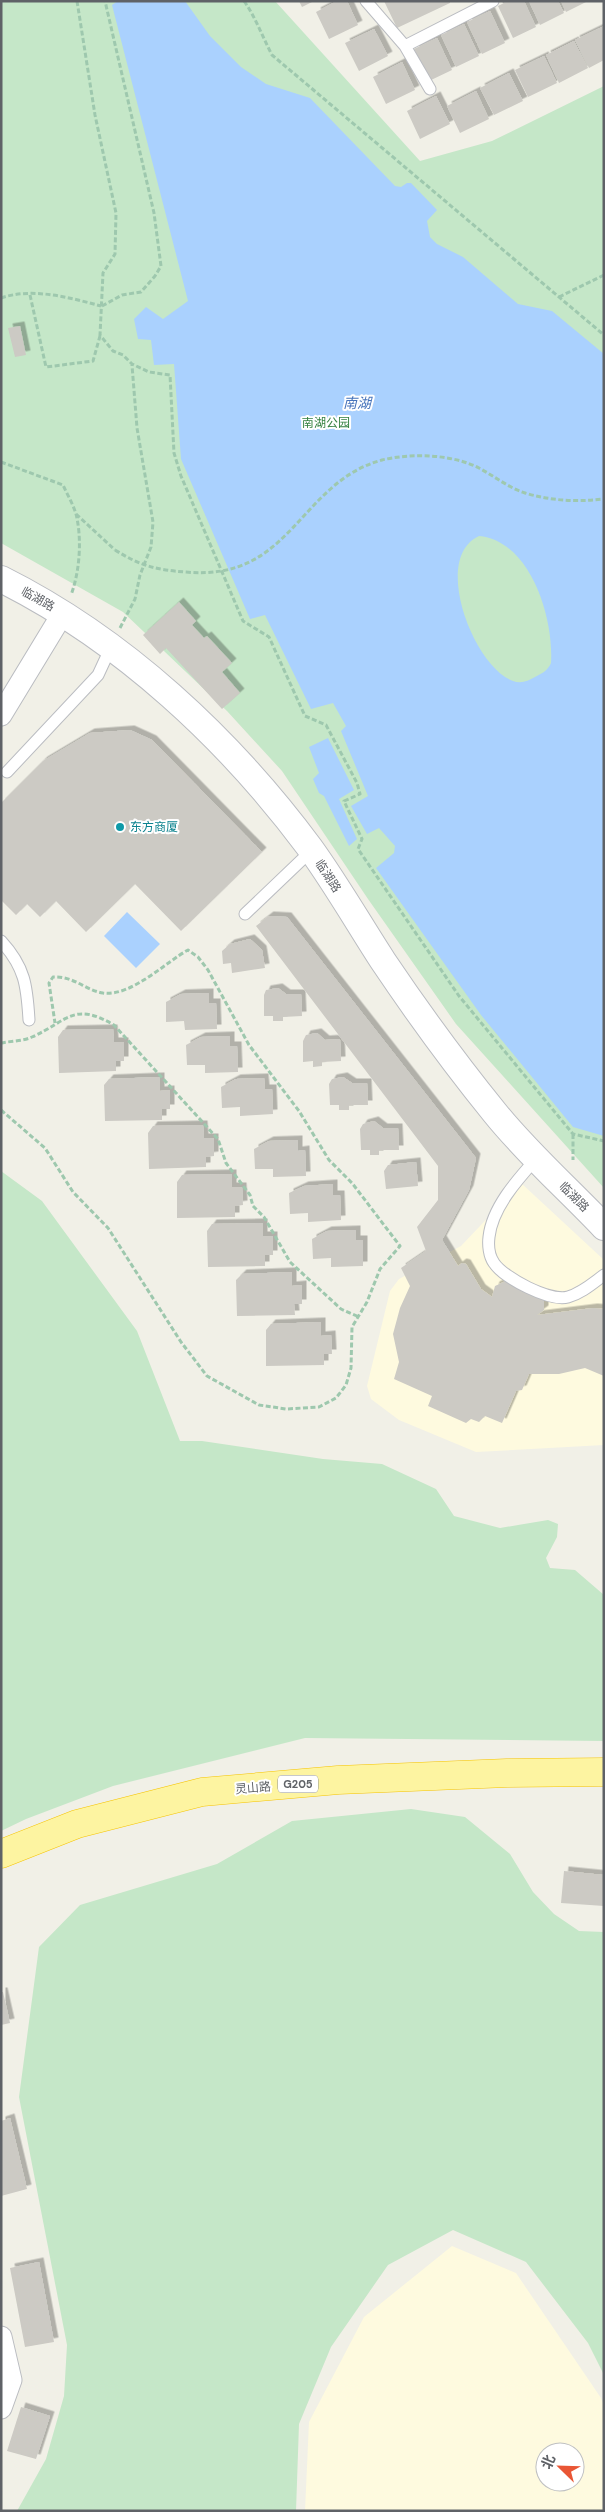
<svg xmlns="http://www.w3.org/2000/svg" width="605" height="2512" viewBox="0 0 605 2512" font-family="'DM Sans','Noto Sans SC',sans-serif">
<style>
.commercial{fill:#fefadf;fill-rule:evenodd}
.green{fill:#c5e7c8}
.water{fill:#aad1fe;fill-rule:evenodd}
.building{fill:#cccac4;filter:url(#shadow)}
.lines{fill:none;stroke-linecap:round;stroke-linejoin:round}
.service-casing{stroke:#babcc1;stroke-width:13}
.minor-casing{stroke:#babcc1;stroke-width:23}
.tertiary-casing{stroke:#babcc1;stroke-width:28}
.trunk-casing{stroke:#f6c402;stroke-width:29}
.path{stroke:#9ec8ae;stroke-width:3;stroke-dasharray:5 2.5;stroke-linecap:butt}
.service{stroke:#fff;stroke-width:11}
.minor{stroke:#fff;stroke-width:21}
.tertiary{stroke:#fff;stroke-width:26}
.trunk{stroke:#fdf4a1;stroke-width:28}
.path-bridge{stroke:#9ec8ae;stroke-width:3;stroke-dasharray:5 2.5;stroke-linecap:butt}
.culture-dot{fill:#0f9aa8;stroke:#fff;stroke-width:2}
.labels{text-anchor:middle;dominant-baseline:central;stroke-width:4;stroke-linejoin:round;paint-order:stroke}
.shield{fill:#fff;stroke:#8f9195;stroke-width:1}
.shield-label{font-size:11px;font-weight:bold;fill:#5f6267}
.park-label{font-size:12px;fill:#348140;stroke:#fff}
.street-label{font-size:12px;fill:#5f6267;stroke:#fff}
.culture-label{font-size:12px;fill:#0d838f;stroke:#fff;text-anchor:start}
.water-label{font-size:14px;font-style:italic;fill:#4774bb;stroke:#fff}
</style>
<defs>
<filter id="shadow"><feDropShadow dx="4.5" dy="-4.5" stdDeviation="0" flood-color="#0004"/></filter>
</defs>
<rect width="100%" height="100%" fill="#f1f0e7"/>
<path class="commercial" d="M521,1183l83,77v185l-128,7 -77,-32 -28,-21 -4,-13 23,-95 9,-12 62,-33z
M452,2246l64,27 85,125 3,8v105h-299l4,-89 55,-105zM545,2452h30v30h-30z"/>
<path class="green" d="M1,1h274l145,160 72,-20 112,-55v1102l-148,-164 -88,-125 -86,-128 -55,-60 -104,-99 -122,-69z
M1,1171l41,30 95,130 43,110h22l121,18 59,5 54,25 18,27 46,12 48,-8 10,4 -1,13 -11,21 4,10 25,2 29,25v146l-299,-3 -192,48 -87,33 -25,12z
M411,1809l54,8 45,37 23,38 21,22 25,17 25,1v443l-16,-32 -62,-81 -73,-32 -65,35 -57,82 -32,77 -3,87h-279l29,-52 18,-63 3,-51 -48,-248 20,-150 41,-42 137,-41 75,-43z"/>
<path class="water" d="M118,1h67l25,35 31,31 25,17 44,14 85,88 6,1 6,-4h4l26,27 -10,11 3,16 7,7 26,13 55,47 34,7 52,43v782l-31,-9 -92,-112 -105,-147 18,-15 1,-7 -16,-18 -12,6 -16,-28 17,-10 -27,-65 5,-5 -13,-23 -22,6 -46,-94 -15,4 -69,-160 -7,-95 -20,1 -3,-25 -13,-1 -4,-20 12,-12 17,12 25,-18 -76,-296zM479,536c52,5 75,83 72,127 -3,7 -8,10 -16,14 -7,4 -14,7 -22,4 -39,-14 -82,-123 -34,-145z
M328,738l26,52 -15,9 18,40 -8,7 -25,-50 -5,-3 -6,-14 6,-6 -10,-26z
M127,912l33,32 -24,24 -32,-32z"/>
<path class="building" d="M299,1h15l-12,6z
M337,1h10l11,24 -29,14 -13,-27z
M384,1h66v2l-53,25z
M508,1h16l12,26 -23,11 -15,-32z
M529,1h29l6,12 -24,12z
M561,1h27l-22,11z
M490,11l15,32 -23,11 -15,-32z
M464,24l15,32 -23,11 -15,-32z
M604,26v34l-15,8 -14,-28z
M374,29l14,27 -29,15 -14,-28z
M437,38l15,32 -23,11 -15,-32z
M574,41l14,27 -29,15 -13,-28z
M544,56l13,27 -29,14 -13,-27z
M402,62l13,28 -29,14 -13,-27z
M509,73l14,28 -29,14 -14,-27z
M476,91l13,28 -29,14 -13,-27z
M436,96l14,28 -30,15 -13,-28z
M20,326l6,29 -11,2 -7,-29z
M179,602l17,19 -4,4 12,13 3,-2 25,27 -10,9 18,21 -18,16 -56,-61 -6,6 -17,-19z
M130,730l22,10 110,112 -81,79 -46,-47 -49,48 -30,-31 -16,16 -13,-13 -11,11 -15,-15v-97l42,-42 47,-28z
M269,916l18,1 189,241 -7,32 -27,50 16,26 4,-3 4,1 15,25 11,8 3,-11 13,-6 36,17v13l-7,5 56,-7 11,1v67l-19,-8 -26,6h-30l-7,16 -6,1 -14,32 -17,-7 -6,6 -8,-3 -5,4 -38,-17 4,-10 -38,-17 5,-17 -6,-28 7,-26 10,-22 -9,-18 25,-17 -9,-24 21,-27v-34l-182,-240z
M250,939l12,11 3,18 -33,5 -1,-10 -8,1 -1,-13 8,-7z
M278,988l8,6h15l1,22 -19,1v4h-10v-5h-9v-21l2,-5z
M209,993v10h7l1,26 -32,1 -1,-9 -18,1v-20l15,-8z
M113,1029l1,13h10v19h-8v10l-57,2 -1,-36 5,-7z
M317,1033l8,7 15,-1 1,22 -19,1v4l-9,1v-6l-10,1v-21l3,-6z
M230,1036v10h7l1,26 -33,1v-8h-18l-1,-20 15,-8z
M160,1077v14l10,-1v19h-8v11l-57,1 -1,-36 5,-6z
M343,1077l9,6h15l1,22h-19v5h-10v-5h-9l-1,-21 3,-5z
M264,1078l1,11h7l1,25 -33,2v-9l-18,1 -1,-21 15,-8z
M374,1121l9,7h15l1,22h-20v5h-9v-5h-9l-1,-21 3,-5z
M203,1125l1,13h10v18l-8,1v10l-57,2 -1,-36 5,-7z
M298,1140v11l7,-1 1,26 -33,1v-8h-18l-1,-20 15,-8z
M416,1162l2,24 -32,3 -2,-18 4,-6z
M232,1174v13h10l1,18 -8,1v11l-58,1v-36l5,-7z
M333,1184v11h7l1,25 -33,2v-9l-18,1 -1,-21 15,-7z
M263,1223v13h10v19h-8v11l-57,1 -1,-36 5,-7z
M356,1230v10h7v26l-32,1v-9l-18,1 -1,-20 15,-8z
M292,1272v14l10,-1v19h-8l1,11 -58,1 -1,-36 6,-6z
M321,1322v14l10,-1 1,19h-8v11l-58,1v-36l5,-6z
M564,1871l40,4v31l-43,-3z
M1,1992h2l7,31 -9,2z
M10,2118l17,71 -26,7v-75z
M39,2262l15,80 -29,5 -15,-79z
M21,2407l29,9 -14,43 -29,-8z"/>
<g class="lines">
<defs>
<path id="service" d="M366,1l39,45 25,43
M405,46l88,-45
M7,772l91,-97 13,-28
M245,914l66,-63
M1,941c24,26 26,45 28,79
M536,1159c-19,21 -44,49 -47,78 -1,8 0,19 5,26 10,15 56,39 74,34 14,-4 25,-14 36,-22"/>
<path id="minor" d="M1,715l62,-102
M1,2337l10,43 -10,28"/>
<path id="tertiary" d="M1,579c122,61 228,160 309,269 26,36 49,76 73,113 35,52 73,104 112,152 33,41 73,76 109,114"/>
<path id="trunk" d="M1,1854l76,-30 125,-32 136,-12 169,-7 97,-1"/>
</defs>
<use href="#service" class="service-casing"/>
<use href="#minor" class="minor-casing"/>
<use href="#tertiary" class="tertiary-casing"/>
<use href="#trunk" class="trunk-casing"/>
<path class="path" d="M77,1l18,114 21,98 -1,41 -12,19 -3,62 13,16 10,4 9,9 17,8 21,3 4,78 7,23 62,145 26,16 36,79 21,9 31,58 3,11 -16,7 18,38 -4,10 101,147 114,138 31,7
M244,1c12,17 18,35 28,54l332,280
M30,295l16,72 47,-6 7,-25
M559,297l45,-22
M1,298c32,-11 70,0 100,8
M102,306l20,-11 19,-3 14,-16 6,-10 -7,-53 -49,-212
M1,462l62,23c4,9 10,19 13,29 6,24 4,57 -5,81
M76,514l39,36
M120,628l15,-29 5,-24 11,-28 2,-25 -16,-94 -5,-63
M1,1043c10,-2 23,-2 31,-6 36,-16 41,-36 82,-12l104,114 8,24 24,32 3,11 11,11 26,45 51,47 16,7
M1,1110l44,38 28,44 35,36 73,114 26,34 52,29 27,4 33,-2 17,-9 10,-13 5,-17 1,-41 15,-25 13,-33 20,-23 -48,-63 -23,-23 -30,-49 -50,-66 -41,-75 -10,-13 -10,-7c-22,12 -57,47 -85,43 -18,-3 -29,-17 -50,-16l-4,6 6,40
M573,1134v26"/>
<use href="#service" class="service"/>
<use href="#minor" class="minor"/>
<use href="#tertiary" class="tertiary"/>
<use href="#trunk" class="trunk"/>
<path class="path-bridge" d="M115,550c26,16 41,20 71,22 106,10 112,-89 196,-112 29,-7 70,-6 97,8 15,8 30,20 46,25 27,8 51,9 79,6"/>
</g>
<circle class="culture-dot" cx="120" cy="827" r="5"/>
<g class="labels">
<rect class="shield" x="278" y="1775.5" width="40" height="17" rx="4"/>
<g class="shield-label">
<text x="298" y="1784">G205</text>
</g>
<g class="park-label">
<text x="326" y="423">南湖公园</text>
</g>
<g class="street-label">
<text transform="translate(38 599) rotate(29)">临湖路</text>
<text transform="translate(328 876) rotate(57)">临湖路</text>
<text transform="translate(574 1197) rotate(45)">临湖路</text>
<text transform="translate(253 1788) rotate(-5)">灵山路</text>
</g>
<g class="culture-label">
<text x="130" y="827">东方商厦</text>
</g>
<g class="water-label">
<text x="357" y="403">南湖</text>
</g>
</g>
<rect width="605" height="2512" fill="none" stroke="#5f6267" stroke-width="5"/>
<g transform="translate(560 2467) rotate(293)"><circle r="24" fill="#ffffff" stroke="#bfc0c2"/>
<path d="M0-4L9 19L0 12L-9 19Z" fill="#e95635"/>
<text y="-8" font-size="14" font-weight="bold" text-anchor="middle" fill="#5f6267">北</text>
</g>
</svg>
